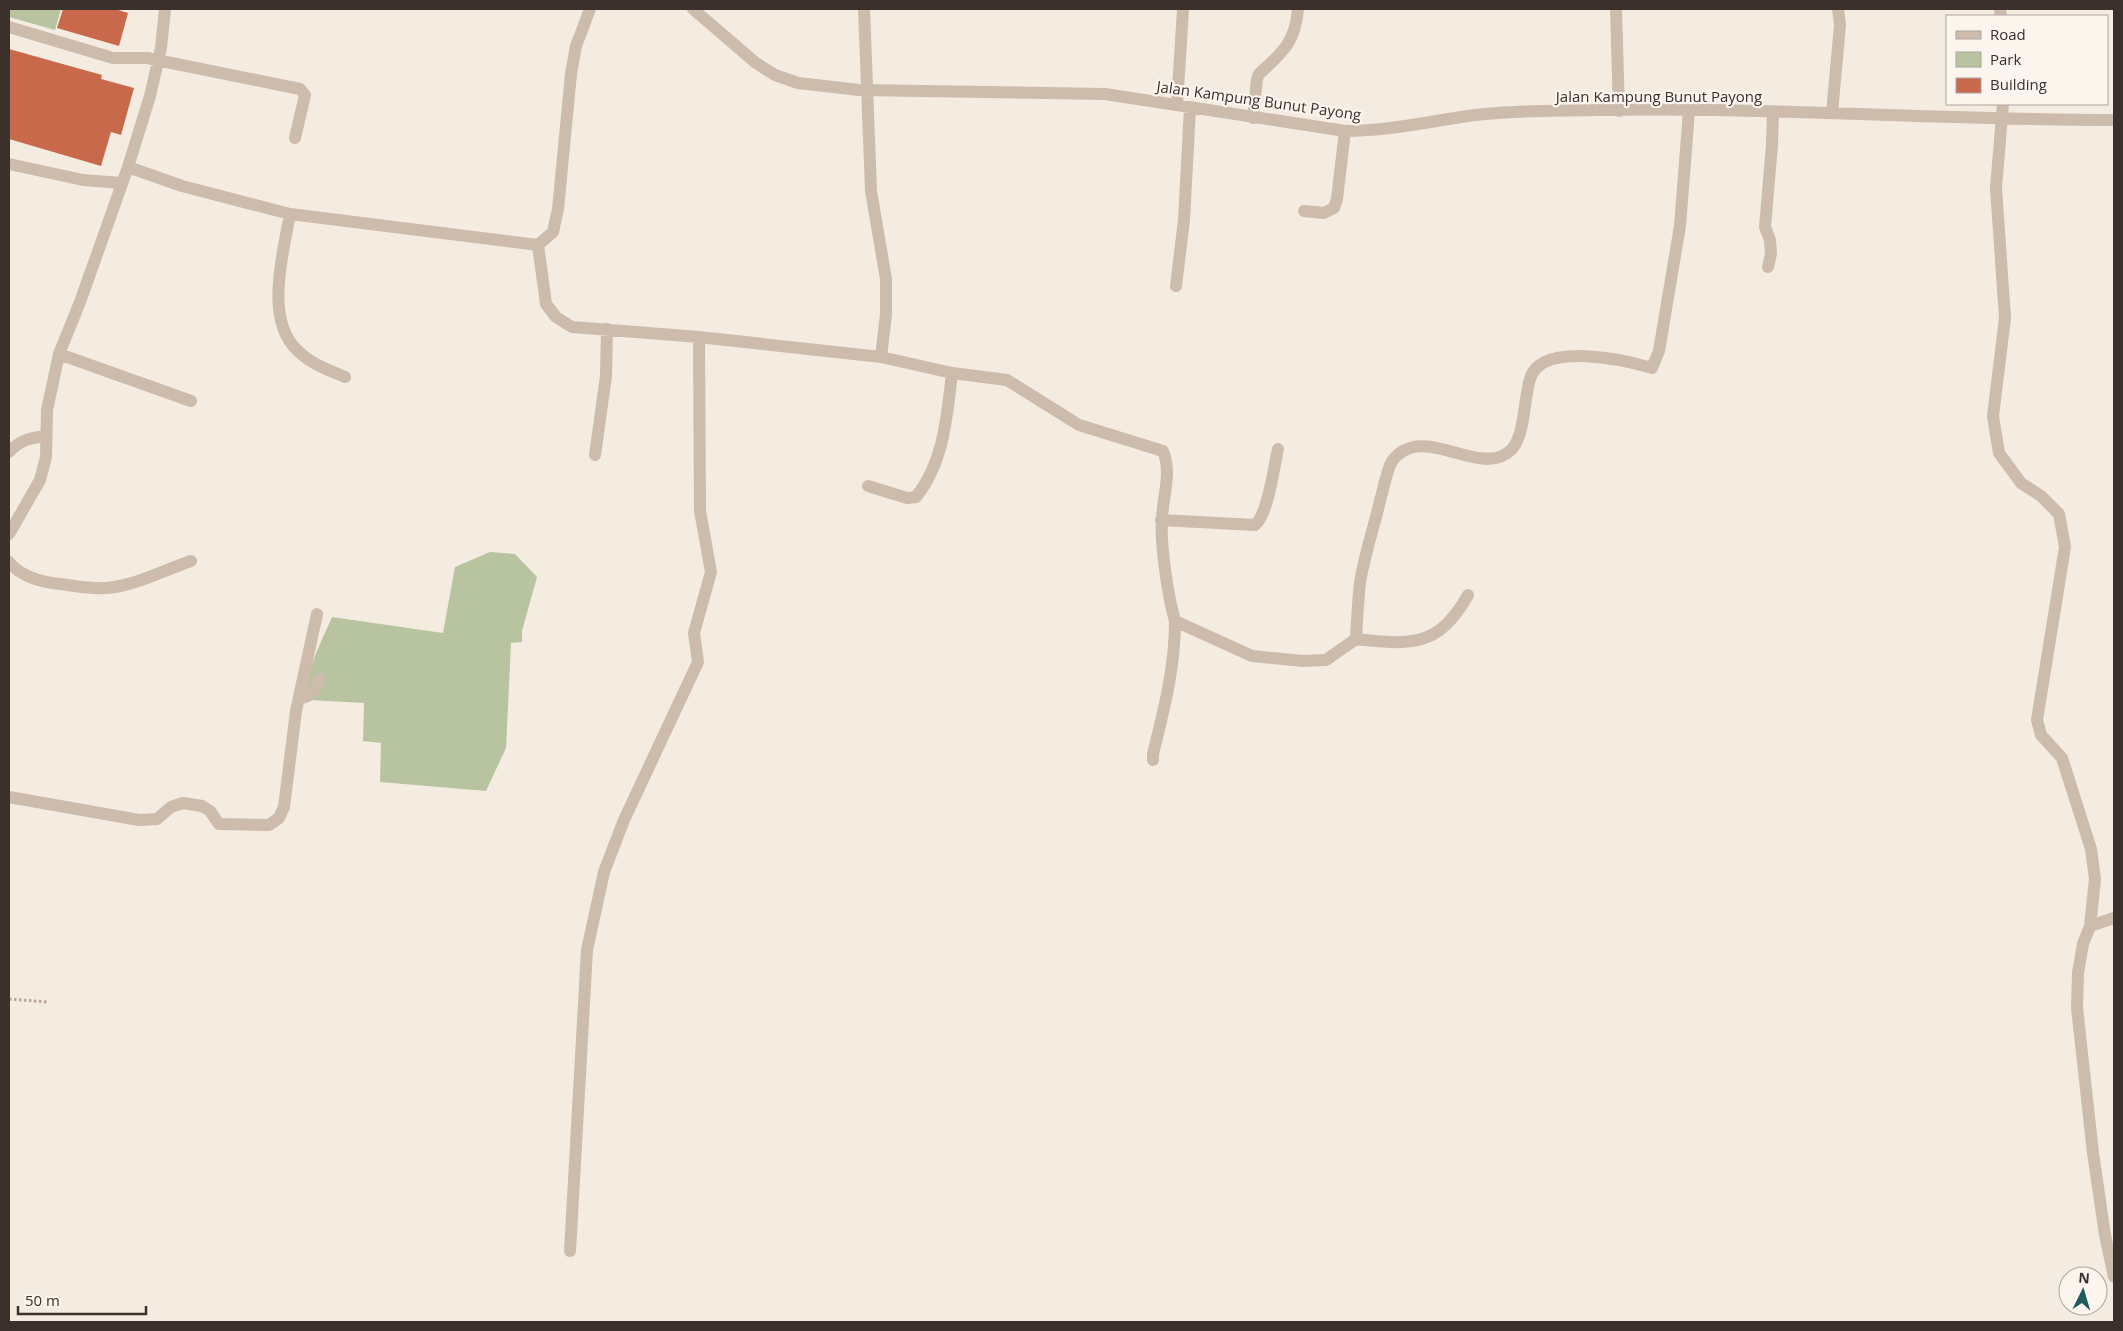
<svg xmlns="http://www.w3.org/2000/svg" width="2123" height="1331" viewBox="0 0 2123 1331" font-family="'Open Sans',sans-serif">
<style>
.green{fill:#b8c4a0}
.building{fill:#c8694b}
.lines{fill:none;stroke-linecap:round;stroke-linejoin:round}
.path{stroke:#b9a596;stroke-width:3;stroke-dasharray:2.5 2.5;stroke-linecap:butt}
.minor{stroke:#cdbbac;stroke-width:12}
.labels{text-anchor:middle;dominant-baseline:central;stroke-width:4.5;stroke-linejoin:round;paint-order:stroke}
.street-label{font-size:15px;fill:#3b302b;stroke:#fbf5ee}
</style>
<rect width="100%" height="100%" fill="#f4ebe1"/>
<path class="green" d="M9,9h52l-6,21 -46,-13z
M490,552l25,2 22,23 -15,54v11l-11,1 -5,105 -20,43 -106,-9 1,-39 -18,-2 1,-38 -55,-3c-9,-20 15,-63 23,-83l111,16 12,-66z"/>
<path class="building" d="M63,9h52l13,4 -9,33 -62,-18z
M9,49l93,26 -1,4 33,9 -13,47 -10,-3 -10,34 -92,-27z"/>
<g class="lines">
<path class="path" d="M9,999l38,3"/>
<path class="minor" d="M693,9l63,54 19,12 23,8 61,7 246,4 240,37c45,0 86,-10 130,-16 37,-5 83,-4 120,-5 173,-3 346,10 519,10
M864,9l7,182 15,88v35l-5,43
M1616,9l3,102
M2000,9l1,7
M9,27l104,31h34l153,31 5,6 -10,43
M2003,104l-7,84 9,130 -12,98 6,37 22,30 20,13 18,18 6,33 -28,173 4,15 21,23 29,91 4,30 -5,47 -7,18 -5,29 -1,35 16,145 12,82 9,42
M1177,105l6,-96
M1832,113l8,-88 -2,-16
M1253,118l4,-39 2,-5c24,-22 36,-31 39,-65
M9,164l74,16 38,3
M128,167l54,19 108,28 248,31 8,59 10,13 16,10 127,10 182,20 71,16 55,7 72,45 84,26c9,21 0,45 -1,67 -2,26 6,79 13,103l77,35 51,5 23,-1 30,-21c1,-19 2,-38 4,-57 4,-24 12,-49 18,-73 4,-15 7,-30 12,-44 2,-5 8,-11 13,-14 31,-19 82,27 109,-2 13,-15 12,-51 18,-70 11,-38 95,-19 122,-11l7,-17 21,-125 9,-115
M1304,211l20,2 10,-5 3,-9 8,-68
M290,214c-7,40 -26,106 8,137 13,13 31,19 47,26
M538,245l15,-13 5,-23 13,-135 5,-28 14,-37
M1768,267l3,-13 -1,-14 -5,-13 7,-82 1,-33
M1176,286l8,-66 6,-112
M59,354l132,47
M9,452c11,-12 21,-14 37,-16
M595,455l11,-79 1,-47
M868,486l39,12 9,-1c28,-35 31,-81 36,-124
M1161,520l94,5c13,-10 19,-59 23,-76
M9,534l31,-54 6,-23 1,-47 12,-56 21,-52 48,-135 22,-71 11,-48 4,-39
M9,562c12,15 32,20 51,22 16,2 30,5 46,4 29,-2 58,-18 85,-27
M1356,639c55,6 82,9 112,-44
M299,698c11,1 17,-10 21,-19
M1153,760v-6c11,-45 22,-86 22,-133
M9,797l130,23 18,-1 14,-12 12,-4 19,3 8,5 9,13 50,1 10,-7 5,-11 12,-96 21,-97
M2090,926l24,-8
M570,1251l17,-301 17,-78 20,-52 74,-158 -4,-29 17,-61 -11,-61 -1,-174"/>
</g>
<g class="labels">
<g class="street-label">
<text x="1659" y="96">Jalan Kampung Bunut Payong</text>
<text transform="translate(1259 100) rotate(8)">Jalan Kampung Bunut Payong</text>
</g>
</g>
<rect width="2123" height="1331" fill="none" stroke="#3b302b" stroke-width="20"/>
<rect x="1946" y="15" width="162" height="90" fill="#fbf5ee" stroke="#aea6a0"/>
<rect x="1956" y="31" width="25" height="8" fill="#cdbbac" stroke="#aea6a0"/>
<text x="1990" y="40" font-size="15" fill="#3b302b">Road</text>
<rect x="1956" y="52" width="25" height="15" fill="#b8c4a0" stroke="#aea6a0"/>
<text x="1990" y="65" font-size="15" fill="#3b302b">Park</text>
<rect x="1956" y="78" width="25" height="15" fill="#c8694b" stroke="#aea6a0"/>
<text x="1990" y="90" font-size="15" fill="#3b302b">Building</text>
<g transform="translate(2083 1291) rotate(5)"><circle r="24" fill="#fbf5ee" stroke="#aea6a0"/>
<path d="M0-4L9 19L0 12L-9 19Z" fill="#1f5a5e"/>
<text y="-8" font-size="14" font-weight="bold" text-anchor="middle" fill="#3b302b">N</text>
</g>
<path d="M18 1306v8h128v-8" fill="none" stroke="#3b302b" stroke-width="2.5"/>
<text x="25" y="1306" font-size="15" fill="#3b302b" stroke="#fbf5ee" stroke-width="4" paint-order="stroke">50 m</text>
</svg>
